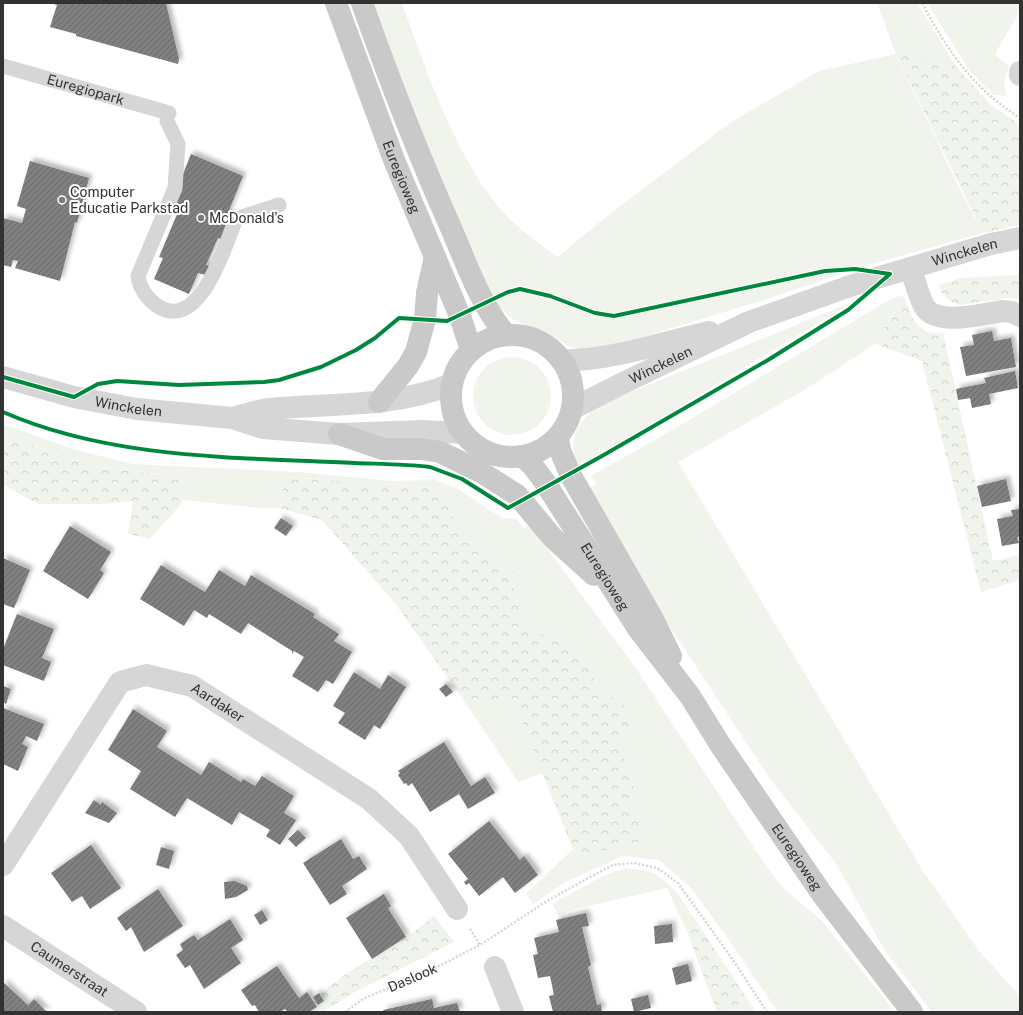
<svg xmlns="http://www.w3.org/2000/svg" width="1023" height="1015" viewBox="0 0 1023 1015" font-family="'Public Sans',sans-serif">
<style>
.grass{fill:#f0f4ed}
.forest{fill:url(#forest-crowns)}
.building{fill:url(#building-hatch);filter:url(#shadow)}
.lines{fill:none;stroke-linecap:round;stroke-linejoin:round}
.path{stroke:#d5d5d5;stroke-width:2.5;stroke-dasharray:2 2;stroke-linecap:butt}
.lane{stroke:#d6d6d6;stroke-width:15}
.street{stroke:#d6d6d6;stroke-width:22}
.primary{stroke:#c9c9c9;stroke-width:22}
.cycleway-casing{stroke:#fff;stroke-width:6}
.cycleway{stroke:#00873e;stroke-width:4}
.poi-dot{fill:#7a7a7a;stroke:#fff;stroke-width:1.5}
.labels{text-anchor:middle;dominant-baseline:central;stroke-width:4;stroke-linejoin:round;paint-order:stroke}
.street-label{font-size:14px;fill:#323232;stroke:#fff}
.poi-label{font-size:14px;fill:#323232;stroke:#fff;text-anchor:start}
</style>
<defs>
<pattern id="forest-crowns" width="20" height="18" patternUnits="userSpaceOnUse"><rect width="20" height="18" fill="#f0f4ed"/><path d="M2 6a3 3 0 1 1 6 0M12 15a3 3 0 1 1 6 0" fill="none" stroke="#ced2cc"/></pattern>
<pattern id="building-hatch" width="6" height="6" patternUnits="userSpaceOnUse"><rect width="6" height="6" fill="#808080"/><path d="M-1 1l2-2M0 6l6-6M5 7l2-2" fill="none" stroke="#696969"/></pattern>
<filter id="shadow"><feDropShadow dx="3.5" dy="-3.5" stdDeviation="2" flood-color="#0004"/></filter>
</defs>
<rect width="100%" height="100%" fill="#fff"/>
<path class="grass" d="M372,3h30c22,63 49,139 88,193 15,23 46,45 68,61l39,-33 134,-102 88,-51 77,-17 -19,-51h40l38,62 -59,-10 68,143 19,35 -119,33 -94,32 -127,39 -45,12h-20l-8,-2 -23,-14 -33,-13 -19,-17 -49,-106z
M927,3h93v8l-24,41v4l13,10 -5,16 2,14 -13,-1 -23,-24z
M903,295l-28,49 -69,45 -128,73 245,409 56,80 41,45v16h-88l-47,-61 -48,-86 -66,-85 -124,-188 -59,-103 8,-5 -5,-8 90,-51 208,-125z
M855,301l-199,120 -80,46c-7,-30 0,-45 25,-63z
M473 396a39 39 0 1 1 78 0a39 39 0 1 1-78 0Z
M3,424l73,26 57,14 165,8 96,9 42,-1 22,9 44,29 14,1 8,9 5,-4 106,143 131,199 19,24 37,31 73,91h-117l-51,-75 -37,-50 -31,-27 -36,-4 -56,25 -34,23 -7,-10 47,-45 15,5 53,-29 -15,-13 8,-26 -30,-89 -15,-29 -25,-25 -37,-15 -13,-30 -1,-26 -49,-31 -14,-32 -15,-21 -149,-11 -6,31h-18l-79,-8 -3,6 3,-19 -21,-13 -58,-6 -101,-32z
M514,701l29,72 -25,9 -53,-80z
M625,868c9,2 20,1 28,5 21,10 33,34 46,52l-12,7 -20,-44 -92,21 -16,6 -7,-11 49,-27z"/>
<path class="forest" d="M896,54l59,11 35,39 30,21v100l-37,8z
M1020,275v24l-11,-1 -50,7c-11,-4 -17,-9 -20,-20l22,-7z
M903,295c10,21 11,41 40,38l50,228 27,-6v25l-39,12 -59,-231 -47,-17z
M3,436l101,32 72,8 7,11 -3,19 -31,33 -21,-5 5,-33 -32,3h-63l-35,-19z
M285,477l150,11 15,21 14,32 49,31 1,26 13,30 37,15 25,25 15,29 14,1 18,23 -17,21 15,44 -8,26 15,13 2,16 -55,13 -15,-5 -59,-147h-49l-71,-100 -72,-82 -42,-12z
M434,916l20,26 -101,51 -30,19h-27l50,-38 69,-43z
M699,925l57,87h-39l-30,-80z"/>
<path class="building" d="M51,3h115l13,56 -1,5 -102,-28v-2l-26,-7 7,-22z
M191,154l52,22 -15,37 3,1 -10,25 -3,-1 -12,27 4,1 -4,9 -8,-2 -9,21 -35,-15 9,-21 -4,-1 19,-45 -9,-3z
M30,161l59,17 -12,45 -2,-1 -15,59 -45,-13 3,-7 -5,-1 -2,7 -8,-2v-47l19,5 4,-14 -9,-3z
M992,331l2,10 17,-3 5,29 -50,9 -6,-29 14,-2 -2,-10z
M1015,371l3,17 -29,6 2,10 -19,4 -2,-10 -12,2 -2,-11 30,-6 -2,-5z
M1006,479l5,22 -29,6 -5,-21z
M1020,509v27l-3,1 2,6 -17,3 -5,-27 16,-3 -2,-6z
M281,518l12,8 -7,10 -12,-8z
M70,526l41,26 -11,18 4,3 -16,26 -45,-28z
M3,558l27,12 -16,38 -11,-4z
M161,565l44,27 14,-22 26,16 6,-11 64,39 -2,3 26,17 -5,7 18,11 -19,32 -7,-4 -8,12 -26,-16 12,-19 -10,-6 -2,3v-3l-44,-28 -7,11 -32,-20 -2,4 -13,-8 -10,16 -44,-27z
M17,614l37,15 -12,29 9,4 -7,19 -41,-16v-16z
M354,672l26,17 8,-14 18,12 -26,42 -6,-4 -9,15 -27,-17 7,-10 -12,-7z
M446,684l7,8 -7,5 -7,-8z
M3,686l8,3 -5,15 -3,-2z
M3,708l41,16 -7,17 -11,-5 -4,8 6,3 -10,24 -15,-7z
M133,709l34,22 -10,16 44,28 8,-13 32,20 2,-3 12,7 7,-10 32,20 -10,17 12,7 -16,25 -14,-9 4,-6 -31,-18 -7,13 -45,-27 -12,19 -45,-28 11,-18 -33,-21z
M444,742l27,44 14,-9 10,16 -27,16 -9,-15 -29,18 -18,-29 -4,3 -2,-3 -2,1 -6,-9 2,-2 -2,-2z
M94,800l7,5 1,-3 15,11 -8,10 -24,-10z
M489,821l31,39 4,-4 14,19 -23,18 -12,-16 -24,19 -10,-13 -3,2 -2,-3 4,-3 -20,-25z
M298,830l8,8 -10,9 -8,-8z
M341,839l12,20 6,-3 8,13 -25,17 5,8 -17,11 -27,-42z
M91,845l30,43 -31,21 -8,-13 -10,6 -21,-29z
M161,847l13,4 -5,18 -13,-4z
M235,881l12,5 1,4 -12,7 -11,2 -1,-17z
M158,889l25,37 -39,26 -13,-25 -5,4 -9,-13z
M384,894l7,12 -3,2 18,29 -34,22 -26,-41z
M262,910l6,10 -8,5 -6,-10z
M586,913l3,13 -7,1 9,38 -3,2 9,38 4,-1 1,8h-49l-4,-16 5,-1 -4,-19 -12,2 -5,-23 5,-1 -4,-16 25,-6 -3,-12z
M230,919l13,21 -12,8 10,15 -37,26 -14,-24 -5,3 -9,-13 7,-5 -3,-6 14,-9 4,5z
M672,924l1,18 -18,2 -1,-18z
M688,964l4,17 -16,4 -4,-17z
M277,966l22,32 8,-6 10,15 -8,5h-21l-3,-3 -5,3h-21l-4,-7 -3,1 -11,-16z
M3,982l25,23 6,-6 13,13h-44z
M319,993l5,8 -6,4 -5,-8z
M648,995l3,13 -17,4 -3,-13z
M432,999l2,9 23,-5 3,9h-76l-1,-2z"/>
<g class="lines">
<g class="path">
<path d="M922,3c27,50 50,84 98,115"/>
<path d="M470,929l10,16"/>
<path id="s1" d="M345,1012l18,-13 76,-33 41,-21 67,-44 36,-20 30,-16 21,-2 23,5 21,15 55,77 34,52"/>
</g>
<g class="lane">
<path id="s2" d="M3,66l166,47"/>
<path d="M167,121l11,23 -3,44 -37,88c2,14 9,23 21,31 42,24 66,-62 77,-88l43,-14"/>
</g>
<g class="street">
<path d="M1020,72v3"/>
<path d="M910,268c5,12 8,26 14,38 12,21 59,8 79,5l8,1 9,4"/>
<path d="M561,360c44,2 104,-18 148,-28"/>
<path id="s3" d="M3,377l71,20 63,12 95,9 31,10 76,6 84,-3 39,2"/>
<path id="s4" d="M572,409l43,-22 134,-65 101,-36 141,-42 29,-6"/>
<path d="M232,418c11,-3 24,-7 36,-9 62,-6 125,-1 184,-25"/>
<path id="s5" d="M3,865l117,-183 26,-7 46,11 177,113 40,37 48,73"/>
<path id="s6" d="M3,926l133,86"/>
<path d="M495,967l18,45"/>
</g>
<g class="primary">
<path id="s7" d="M336,3l58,157 66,156 11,34"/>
<path d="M362,3c27,76 56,151 89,225 16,37 29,76 55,107"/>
<circle cx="512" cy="396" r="61"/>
<path d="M379,402l29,-36 8,-14 9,-33 2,-26 8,-36"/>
<path d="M339,434l44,15h38l19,3 41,20 36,23 36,43 41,37"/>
<path d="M558,438l2,12 10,24 84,147 17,35"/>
<path id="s8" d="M522,456l10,9 12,16 95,149 51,66 31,50 101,148 90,118"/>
</g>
<defs>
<path id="cycleway" d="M3,377l71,20 24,-13 19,-3 62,4 85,-3 15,-2 42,-13 35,-17 19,-12 24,-20 48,3 61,-29 12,-3 30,7 45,17 19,3 211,-45 30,-2 35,5
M3,412c110,48 234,45 352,51 25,1 50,1 75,4l32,12 46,29 94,-52 166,-96 80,-50 42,-36"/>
</defs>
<use href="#cycleway" class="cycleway-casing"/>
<use href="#cycleway" class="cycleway"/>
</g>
<g class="poi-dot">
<circle cx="62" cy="200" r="4"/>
<circle cx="201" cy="218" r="4"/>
</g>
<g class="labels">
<g class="street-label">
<text stroke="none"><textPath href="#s2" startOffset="86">Euregiopark</textPath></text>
<text stroke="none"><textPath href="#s7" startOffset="186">Euregioweg</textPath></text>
<text stroke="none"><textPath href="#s4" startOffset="424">Winckelen</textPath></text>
<text stroke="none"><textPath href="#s4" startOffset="99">Winckelen</textPath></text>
<text stroke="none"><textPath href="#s3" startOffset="129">Winckelen</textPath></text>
<text stroke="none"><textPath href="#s8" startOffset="147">Euregioweg</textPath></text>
<text stroke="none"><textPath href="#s5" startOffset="322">Aardaker</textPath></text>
<text stroke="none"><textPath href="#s8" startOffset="487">Euregioweg</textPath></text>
<text stroke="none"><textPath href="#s6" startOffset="79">Caumerstraat</textPath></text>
<text stroke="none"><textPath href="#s1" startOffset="76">Daslook</textPath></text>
</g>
<g class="poi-label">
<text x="70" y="192">Computer<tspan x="70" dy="16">Educatie Parkstad</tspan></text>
<text x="209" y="218">McDonald's</text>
</g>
</g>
<rect width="1023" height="1015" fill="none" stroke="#323232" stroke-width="8"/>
</svg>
